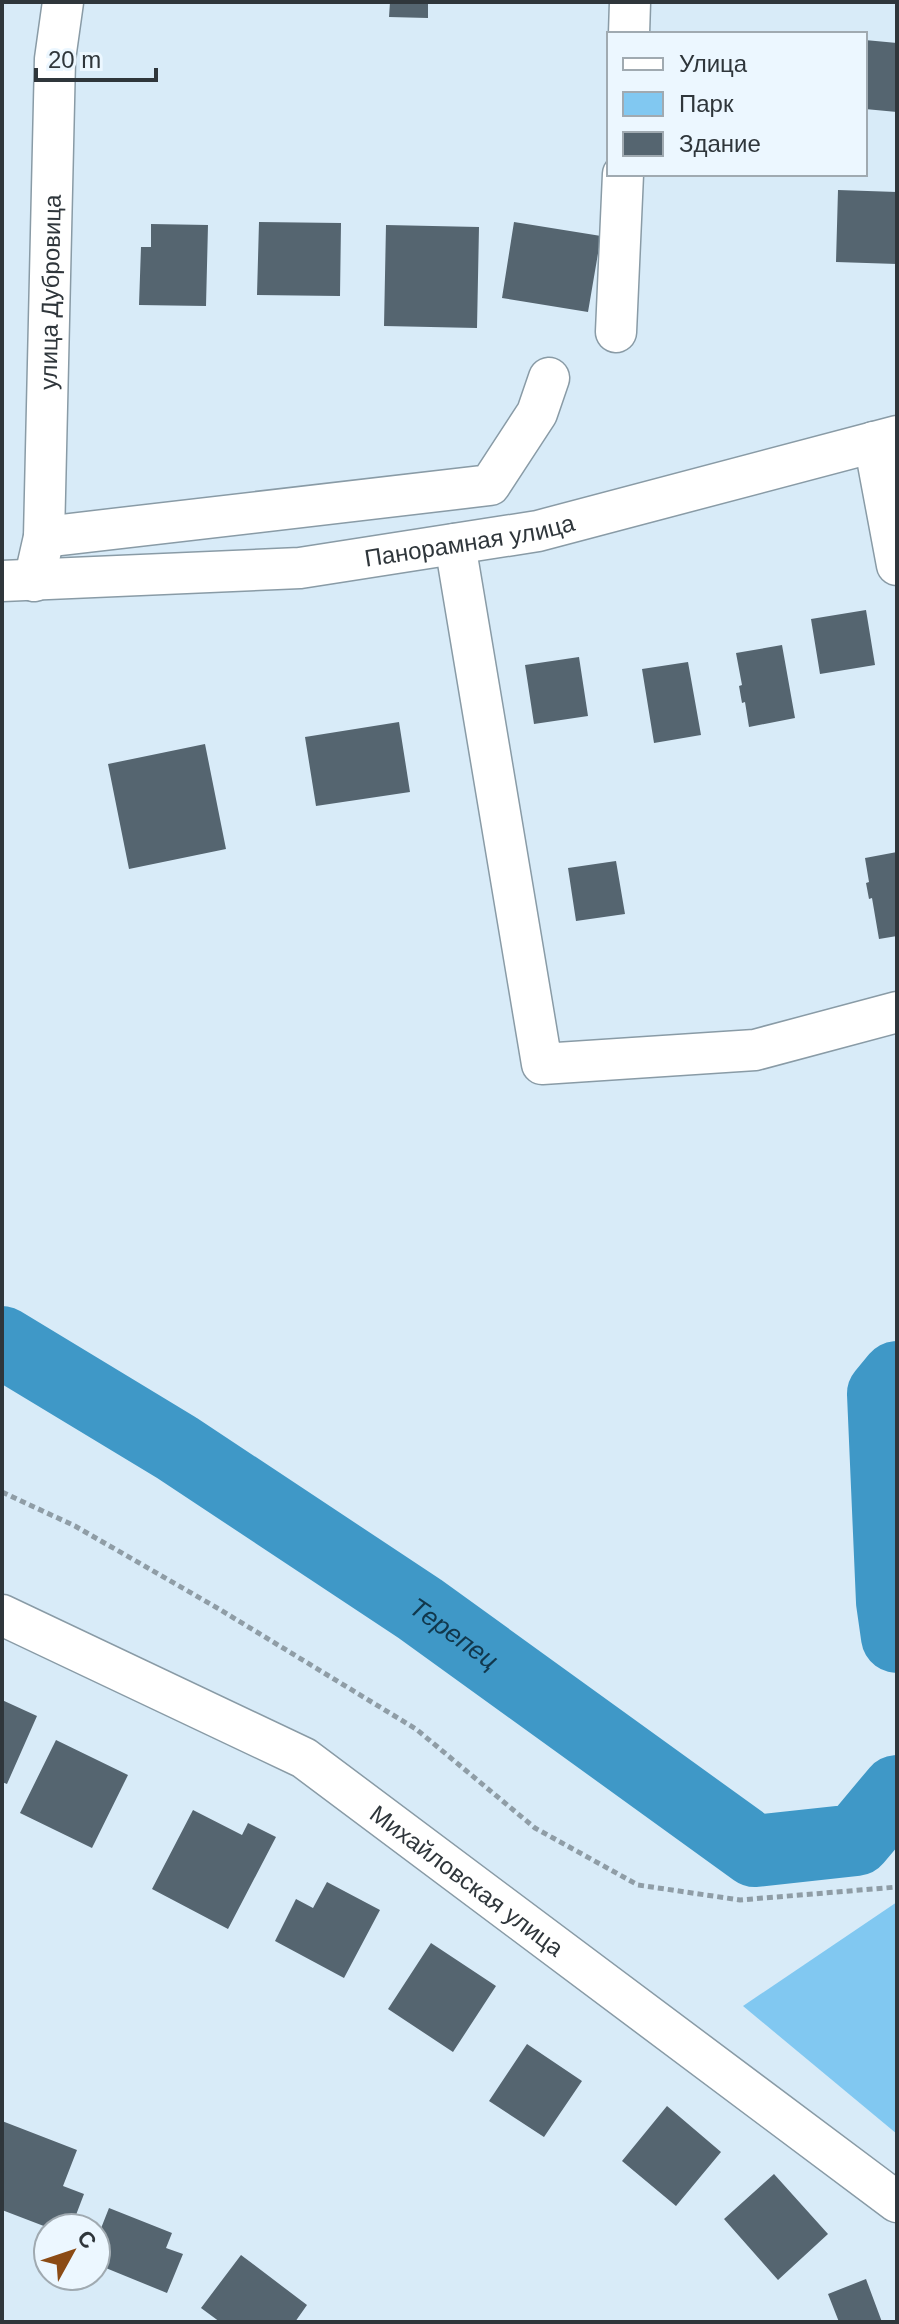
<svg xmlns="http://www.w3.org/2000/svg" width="899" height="2324" viewBox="0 0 899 2324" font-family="Arial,sans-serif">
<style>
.green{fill:#81c8f1}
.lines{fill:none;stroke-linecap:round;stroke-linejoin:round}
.river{stroke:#3f98c7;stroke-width:72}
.building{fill:#556570}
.minor-casing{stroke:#899ba6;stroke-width:43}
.path{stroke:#8f9da6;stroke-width:5;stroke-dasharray:6 4;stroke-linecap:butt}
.minor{stroke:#fff;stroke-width:40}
.labels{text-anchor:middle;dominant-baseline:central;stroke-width:8;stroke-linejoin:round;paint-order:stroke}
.street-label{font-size:24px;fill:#2f363b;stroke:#ecf7ff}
.water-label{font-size:26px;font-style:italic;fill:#11374c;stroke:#ecf7ff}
</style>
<rect width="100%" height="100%" fill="#d8ebf8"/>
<path class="green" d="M897,1902v232l-154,-128z"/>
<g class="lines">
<g class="river">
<path id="s1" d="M2,1342l175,106 243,161 335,242 101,-11 41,-49"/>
<path d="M897,1377l-14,17 9,208 5,35"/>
</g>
</g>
<path class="building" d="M390,2h38v16l-39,-1z
M865,40l32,3v69l-32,-3z
M838,190l59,2v72l-61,-2z
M259,222l82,1 -1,73 -83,-1z
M514,222l87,14 -13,76 -86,-14z
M151,224l57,1 -2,81 -67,-1 2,-58h10z
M386,225l93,2 -2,101 -93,-2z
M866,610l9,55 -55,9 -9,-55z
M782,645l13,73 -46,9 -4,-25 -3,1 -3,-17 3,-1 -6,-32z
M579,657l9,59 -54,8 -9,-59z
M688,662l13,73 -47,8 -12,-74z
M399,722l11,70 -94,14 -11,-69z
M205,744l21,105 -97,20 -21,-105z
M897,852v84l-18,3 -7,-41 -3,1 -3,-16 3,-1 -4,-24z
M616,861l9,53 -49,7 -8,-53z
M2,1700l35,16 -30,68 -5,-2z
M56,1740l72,35 -36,73 -72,-35z
M193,1810l49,25 6,-12 28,14 -48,92 -76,-40z
M327,1882l53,28 -36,68 -69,-37 21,-42 17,9z
M431,1943l65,43 -43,66 -65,-43z
M527,2044l55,37 -38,56 -55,-36z
M667,2106l54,46 -45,54 -54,-45z
M2,2121l75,29 -14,36 21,8 -13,34h-22l-47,-18z
M774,2174l54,60 -50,46 -54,-61z
M109,2208l63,25 -6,15 17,6 -16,39 -71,-29v-23z
M241,2255l66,50 -12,17h-75l-19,-14z
M866,2279l16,43h-43l-11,-28z"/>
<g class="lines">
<defs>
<g id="minor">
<path d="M629,34l1,-32"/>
<path d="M616,332l7,-158"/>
<path d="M874,442l23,123"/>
<path d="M44,537l446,-52 47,-72 12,-35"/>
<path d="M455,544l87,520 213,-14 142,-38"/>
<path id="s2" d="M2,581l298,-13 238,-37 359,-95"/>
<path id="s3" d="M34,581l10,-44 11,-478 8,-57"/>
<path id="s4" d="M2,1615l302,143 593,444"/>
</g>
</defs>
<use href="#minor" class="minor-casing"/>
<path class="path" d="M2,1492l73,34 144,83 197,120 119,99 103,57 102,15 157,-13"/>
<use href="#minor" class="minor"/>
</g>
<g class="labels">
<g class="street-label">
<text stroke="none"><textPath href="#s3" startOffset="290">улица Дубровица</textPath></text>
<text stroke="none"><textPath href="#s2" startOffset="470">Панорамная улица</textPath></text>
<text stroke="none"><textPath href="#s4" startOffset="538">Михайловская улица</textPath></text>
</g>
<g class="water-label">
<text stroke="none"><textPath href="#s1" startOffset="538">Терепец</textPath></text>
</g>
</g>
<rect width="899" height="2324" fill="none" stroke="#2f363b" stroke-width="8"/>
<rect x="607" y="32" width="260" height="144" fill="#ecf7ff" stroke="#a0aab1" stroke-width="2"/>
<rect x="623" y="58" width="40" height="12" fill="#ffffff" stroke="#a0aab1" stroke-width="2"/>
<text x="679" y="72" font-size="24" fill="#2f363b">Улица</text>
<rect x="623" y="92" width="40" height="24" fill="#81c8f1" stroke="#a0aab1" stroke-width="2"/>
<text x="679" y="112" font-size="24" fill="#2f363b">Парк</text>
<rect x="623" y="132" width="40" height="24" fill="#556570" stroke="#a0aab1" stroke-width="2"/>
<text x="679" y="152" font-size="24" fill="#2f363b">Здание</text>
<g transform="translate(72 2252) rotate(50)"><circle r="38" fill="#ecf7ff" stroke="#a0aab1" stroke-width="2"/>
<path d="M0-6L14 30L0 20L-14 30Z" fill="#8b4b15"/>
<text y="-12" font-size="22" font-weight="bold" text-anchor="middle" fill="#2f363b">С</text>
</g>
<path d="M36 68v12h120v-12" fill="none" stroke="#2f363b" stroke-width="4"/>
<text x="48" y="68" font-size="24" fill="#2f363b" stroke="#ecf7ff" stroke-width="6" paint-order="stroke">20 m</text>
</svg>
